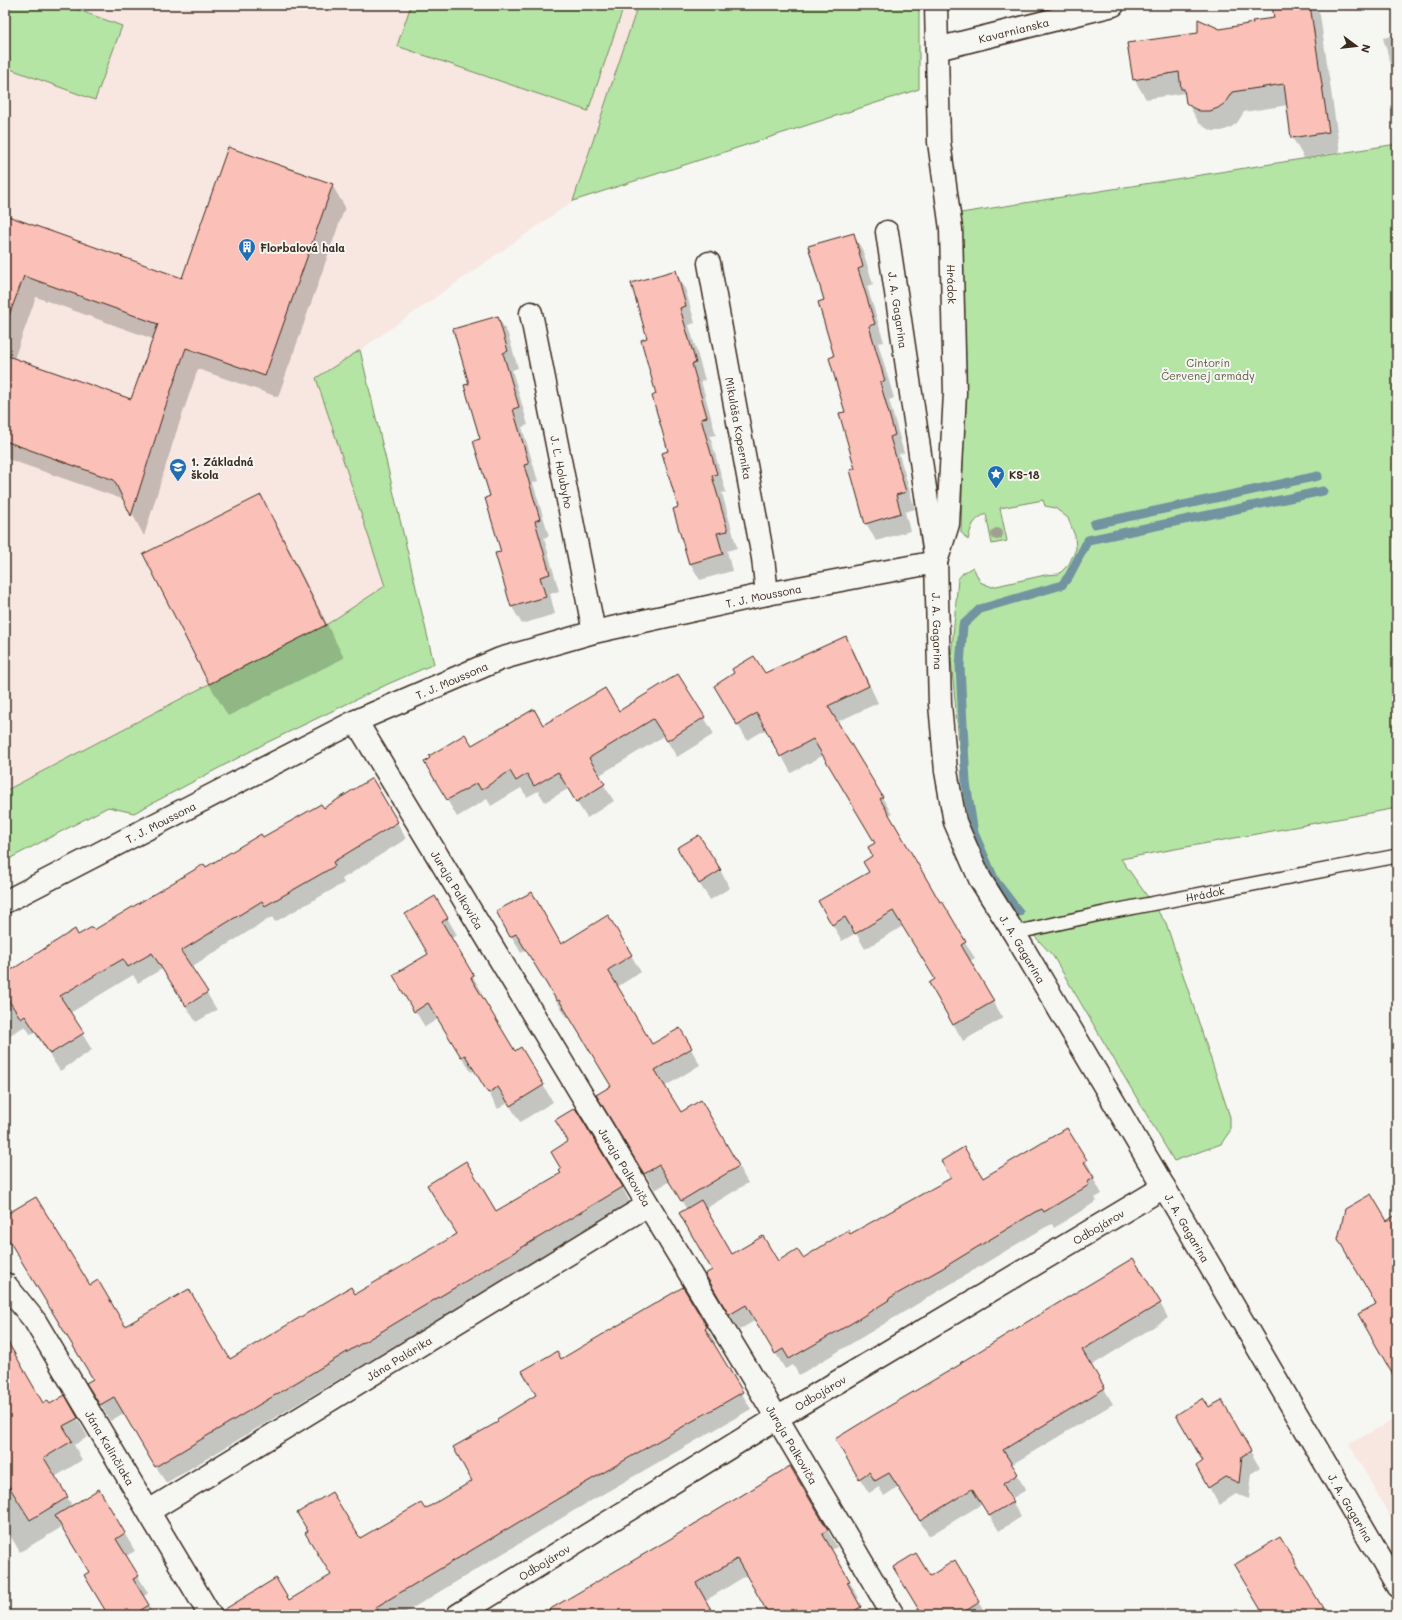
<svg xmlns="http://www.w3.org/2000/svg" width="1402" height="1620" viewBox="0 0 1402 1620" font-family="Mali,sans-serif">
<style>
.built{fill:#f8e6e0}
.green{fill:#b4e5a5;stroke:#788862}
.shadow{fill:#0003;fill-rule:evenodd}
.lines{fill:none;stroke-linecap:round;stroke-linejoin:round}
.stream{stroke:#7194a0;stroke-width:9}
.building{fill:#fbc0b7;stroke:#3b2a1e}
.lane-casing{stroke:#3b2a1e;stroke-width:16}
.street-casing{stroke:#3b2a1e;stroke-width:25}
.lane{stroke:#f6f6f2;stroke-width:13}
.street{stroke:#f6f6f2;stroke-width:22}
.tree{fill:#a0a090}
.labels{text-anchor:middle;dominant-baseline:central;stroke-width:4;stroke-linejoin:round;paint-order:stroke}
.street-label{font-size:11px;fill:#3b2a1e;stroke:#f6f6f2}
.poi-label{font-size:11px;font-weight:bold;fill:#3b2a1e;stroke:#f6f6f2;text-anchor:start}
.park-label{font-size:11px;fill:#595940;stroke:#f6f6f2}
</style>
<rect width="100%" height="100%" fill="#f6f6f2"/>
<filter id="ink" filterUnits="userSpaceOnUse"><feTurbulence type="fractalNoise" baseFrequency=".025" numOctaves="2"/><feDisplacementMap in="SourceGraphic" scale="8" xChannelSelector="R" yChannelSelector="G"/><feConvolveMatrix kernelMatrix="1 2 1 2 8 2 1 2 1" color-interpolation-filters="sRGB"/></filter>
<g filter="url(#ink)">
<path class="built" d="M5,5h633l-65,196 -213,149 -44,28 69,208 -59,39 -117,59 -204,107z
M1397,1418v111l-48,-85z"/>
<path class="green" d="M5,5h60l57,21 -27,74 -90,-33z
M411,5h200l12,4 -35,102 -191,-65z
M638,5h281v84l-346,112z
M1397,144v664l-276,51 45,64 64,194v14l-9,13 -47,17 -121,-205 -38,-41 -50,-111 -14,-145 7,-80 5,-6 10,-6 7,15 12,5 53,-12 14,-1 10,-10 7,-15 -1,-13 -7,-18 -13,-10 -10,-2 -2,-6 -43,8 7,33 -15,3 -6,-30c-13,5 -15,13 -18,26l-7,-8 4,-153 -4,-166z
M360,350l74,314 -46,20 -122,59 -132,70 -26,-6 -103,54v-70l204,-107 117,-59 59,-39 -69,-208z"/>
<path class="shadow" d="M1273,5h41l6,10 20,137 -36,6 -12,-21 -4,-32 -44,7 -7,11 -7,5 -8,3h-9l-7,-3 -7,-5 -12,-21 -2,-9 -39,6 -12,-20 86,-49 55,-11z
M1397,35v41l-6,-11 -8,-27z
M332,185l13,22 -67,190 -80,-28 -22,64 -32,103 -19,-36 -120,-42v-242l178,63zM36,297l117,42 -22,61 -117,-41z
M853,234l10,17 10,33 -6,2 17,56 -6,1 16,55 -5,2 15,53 -5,1 16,55 -10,3 5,19 -34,10 -10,-18 -40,-222z
M675,271l10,17 10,35 -6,2 16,55 -4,1 15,54 -6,1 16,56 -4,1 15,55 -10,3 5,20 -32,9 -10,-17 -42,-224z
M498,317l10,17 10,34 -6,2 16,55 -6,2 16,54 -5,2 16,53 -5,2 15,53 -9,3 5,20 -33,10 -10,-17 -15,-53 5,-2 -32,-168z
M260,497l19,32 65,129 -116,58 -19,-32 -64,-129z
M846,637l9,16 23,50 -41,19 55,92 -3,1 50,89 36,54 -5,3 33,57 -40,23 -33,-58 6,-3 -33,-54 -38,23 -9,-16 -14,8 -10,-17 38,-51 7,-30 -53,-88 -33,18 -24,-44 -20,11 -32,-54 50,-11z
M618,713l86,4 10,17 -37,23 -13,-21 -66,40 16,25 -27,17 -19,-29 -23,13 -7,-11 -11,6 -6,-9 -30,18 -4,-7 -30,18 -32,-55 46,-15 72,-20z
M323,809l74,13 9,17 -64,40 2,4 -69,39 -3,-5 -81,50 26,43 -21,12 -34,-53 -24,14 -5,-8 -63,38 22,37 -32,21 -25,-38 -4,2 -6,-9 -20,12v-63l73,-38 15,-6 113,-63 56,-29z
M688,866l32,4 10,18 -20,12z
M435,897l22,38 -7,4 32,53 -3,2 35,58 7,-4 32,54 -33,20 -12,-19 -10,6 -23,-39 -4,2 -33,-53 -13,8 -31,-51 35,-21z
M498,912l63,33 70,10 10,17 -24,15 35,59 39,3 9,16 -36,22 16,27 21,-13 47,82 -43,26 27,46 45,8 25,-4 48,-23 132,-57 85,-50 28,48 -2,1 9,16 -7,4 2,3 -43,27 -2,-4 -8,4 -245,147 -6,-10 -8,4 -29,-49 -17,10 -24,-39 -2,-20 -26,-61 -17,-29 -15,9 -48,-78 5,-25 -43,-71 -2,2 -41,-68 -5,3z
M569,1142l53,45 9,17 -465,279 -42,-70 -14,8 -22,-38 6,-3 -89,-148v-16l84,70 36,42 105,32 125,-65 207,-121z
M683,1289l33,55 -3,1 38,64 -181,104 -169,102h-162l49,-14 44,-26 28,-36 65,-29 48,-29 27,-58 37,-28 24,-34z
M1160,1303l8,15 -77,48 22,38 -102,61 15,25 -15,9 10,18 -22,14 -17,-27 -53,32 -31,-49 -14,9 -5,-9 -10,6 -24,-38z
M5,1339l38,65 6,1 15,-9 24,41 -14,8 8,15 -27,17 18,30 26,-16 36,60 -9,5 22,37 -5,4 11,18h-45l-19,-42 -28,-46 -42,25 -15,-25z
M1221,1401l39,67 -8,5 -3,26 -13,-5 -17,11 -22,-39 8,-5 4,-52z
M790,1467l47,80 -6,3 28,48 -3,2 9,15h-95l-23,-40 -42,26 8,14h-170z
M955,1562l32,53h-64l7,-38z"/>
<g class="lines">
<path class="stream" d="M1094,524l224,-48
M1019,912l-26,-34 -19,-45 -8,-50 -6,-117 3,-41 17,-16 82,-24 7,-9 19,-36 235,-49"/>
</g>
<path class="building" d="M1272,5h38l19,127 -38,6 -7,-54 -52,8 -7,11 -7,5 -8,3h-10l-7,-3 -7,-5 -2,-14h-3l-2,-17 -46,8 -6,-37 71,-10v-14l22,10 33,-6 -1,-2 22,-3z
M228,147l105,37 -68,192 -79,-28 -22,63 -33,105 -17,-36 -109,-39v-86l126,44 27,-75 -134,-48 -16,42h-3v-103l177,63z
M854,233l9,34 -5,2 17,55 -6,2 16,55 -5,1 15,53 -5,2 16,55 -10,3 5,18 -36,11 -15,-54 5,-1 -16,-56 6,-1 -16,-54 5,-2 -16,-54 6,-2 -16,-54z
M676,270l10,36 -6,2 16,55 -4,1 15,53 -6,2 16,55 -5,2 16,55 -11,2 6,21 -34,10 -16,-55 5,-2 -16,-54 6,-2 -16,-55 4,-2 -15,-54 6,-2 -16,-55z
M498,316l10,35 -5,2 16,54 -6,2 16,55 -5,1 16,54 -5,2 15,53 -10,3 6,20 -35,10 -16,-54 6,-1 -16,-54 5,-2 -17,-55 7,-2 -16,-54 5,-1 -16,-55z
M261,495l65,130 -117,59 -66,-130z
M846,636l23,50 -41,20 55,91 -3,2 60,103 2,-1 24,41 -5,3 33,56 -41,24 -24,-42 6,-4 -42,-68 -38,23 -10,-17 -13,8 -14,-24 51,-29 -6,-10 9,-6 -4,-9 7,-4 -62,-104 -33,18 -23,-44 -20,12 -23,-39 20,-13 -2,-4 22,-13 11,17z
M678,674l27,43 -38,24 -14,-22 -64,39 16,26 -29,18 -18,-30 -24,14 -7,-12 -11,7 -6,-10 -29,19 -4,-7 -30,17 -23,-38 6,-4 -1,-2 36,-22 7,11 62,-36 9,16 62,-37 14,23z
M372,778l26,44 -65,40 2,4 -70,40 -3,-5 -81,50 27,41 -22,14 -34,-53 -24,14 -5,-8 -63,37 24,37 -34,21 -25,-38 -4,3 -16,-24v-21l70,-45 3,6 14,-8 2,3 110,-66 2,3 55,-33 2,3 58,-33 3,4z
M699,835l22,35 -22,14 -22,-36z
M532,892l29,52 47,-29 24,40 -24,15 44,74 28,-16 12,20 -37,22 26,42 20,-12 38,66 -58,35 -22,-36 -15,9 -48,-79 15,-9 -52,-86 -2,1 -41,-67 -6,3 -14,-26z
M435,896l13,22 -6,4 32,54 -3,2 44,73 6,-4 23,38 -34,21 -12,-19 -10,6 -23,-38 -4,2 -33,-54 -14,9 -21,-37 35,-21 -23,-40z
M575,1108l48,79 -468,280 -41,-70 -14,8 -14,-22 7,-4 -88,-145v-19l31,-18 54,88 8,-5 27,46 64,-37 41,70 121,-72 4,7 102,-60 -30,-49 39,-24 30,50 65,-38 -2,-2 2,-2 -10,-17 17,-11 -13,-21z
M1067,1128l20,32 -3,2 10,16 -7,4 2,3 -45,27 -2,-3 -7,3 -92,56 -55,31 1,1 -37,23 -63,36 -6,-10 -8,5 -29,-49 -17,10 -24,-41 7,-4 -33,-57 22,-13 31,54 31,-18 15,25 19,-12 6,9 45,-28 2,4 101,-56 -10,-17 23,-14 19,31z
M1371,1194l16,27 10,-7v168l-39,-68 18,-10 -38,-65 7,-30z
M1133,1258l28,45 -79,47 23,38 -102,62 15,24 -15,10 10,18 -24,14 -17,-27 -52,32 -31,-48 -14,8 -6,-9 -10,7 -24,-40 39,-24 87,-51 -1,-1 57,-35z
M683,1287l24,40 -2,2 38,63 -182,105 -185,110 5,8h-159v-4l54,-33 13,22 42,-25 -26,-42 3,-2 -11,-18 35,-21 28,46 61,-35 4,6 47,-28 -19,-34 45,-25 -1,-3 39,-24 -14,-24 35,-20 4,8z
M5,1337l38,66 4,-3 3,4 15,-9 13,23 -15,8 9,15 -28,17 24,39 -38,23 -25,-40z
M1203,1398l6,9 13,-7 29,51 -9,5 -3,27 -14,-6 -17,11 -12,-22 7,-5 -27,-46z
M790,1466l38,64 -6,3 28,48 -3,1 14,25 -14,8h-78l-32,-56 -41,24 18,32h-174l130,-76z
M99,1489l26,44 -9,6 23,37 -6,3 16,26 -16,10h-25l-24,-40 5,-3 -34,-56z
M1280,1537l47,78h-63l-30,-50z
M916,1553l14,23 25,-16 25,42 -21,13h-37l-29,-48z"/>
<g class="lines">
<defs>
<g id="lane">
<path id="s1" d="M1014,933l90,-20 293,-57"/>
</g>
<g id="street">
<path id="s2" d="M936,5l3,137 12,87 4,164 -7,131 -11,35"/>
<path id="s3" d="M937,49l176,-44"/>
<path id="s4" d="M887,232l49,330 4,142 6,67 9,51 25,57 34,54 150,254 233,399"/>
<path id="s5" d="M709,263l54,295 4,36"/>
<path id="s6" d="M531,313l63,319"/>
<path id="s7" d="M356,721l421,697 116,197"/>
<path id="s8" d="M5,902l351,-181 144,-62 94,-27 173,-38 169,-32"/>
<path id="s9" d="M5,1284l30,37 175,294"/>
<path id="s10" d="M149,1511l499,-306"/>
<path id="s11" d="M458,1615l319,-197 387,-231"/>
</g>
</defs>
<use href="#lane" class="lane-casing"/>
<use href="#street" class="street-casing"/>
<use href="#lane" class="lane"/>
<use href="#street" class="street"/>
</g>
<circle class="tree" cx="997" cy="534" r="6"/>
</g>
<defs>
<symbol id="building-pin" viewBox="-11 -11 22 30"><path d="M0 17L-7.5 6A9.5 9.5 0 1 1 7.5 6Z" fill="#1f6fb2" stroke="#f6f6f2"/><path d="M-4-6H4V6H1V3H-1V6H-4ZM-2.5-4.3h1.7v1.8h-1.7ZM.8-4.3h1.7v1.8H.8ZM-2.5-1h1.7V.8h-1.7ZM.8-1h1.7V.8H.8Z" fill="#fff"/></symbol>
<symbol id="school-pin" viewBox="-11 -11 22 30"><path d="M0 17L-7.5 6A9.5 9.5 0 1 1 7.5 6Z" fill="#1f6fb2" stroke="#f6f6f2"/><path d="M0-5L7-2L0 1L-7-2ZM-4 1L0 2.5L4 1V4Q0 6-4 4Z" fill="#fff"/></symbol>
<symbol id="sight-pin" viewBox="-11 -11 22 30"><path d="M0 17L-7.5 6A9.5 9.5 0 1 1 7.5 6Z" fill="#1f6fb2" stroke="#f6f6f2"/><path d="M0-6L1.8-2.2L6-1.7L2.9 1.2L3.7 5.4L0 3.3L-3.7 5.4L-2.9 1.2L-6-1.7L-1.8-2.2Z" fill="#fff"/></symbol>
</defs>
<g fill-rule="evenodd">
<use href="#building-pin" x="237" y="237" width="20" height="27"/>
<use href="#school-pin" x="168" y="457" width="20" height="27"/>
<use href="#sight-pin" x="986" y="464" width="20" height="27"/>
</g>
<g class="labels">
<g class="street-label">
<text stroke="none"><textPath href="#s3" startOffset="79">Kavarnianska</textPath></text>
<text stroke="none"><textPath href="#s2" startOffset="280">Hrádok</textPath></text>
<text stroke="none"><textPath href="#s4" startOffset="79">J. A. Gagarina</textPath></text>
<text stroke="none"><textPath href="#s5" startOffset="168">Mikuláša Kopernika</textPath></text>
<text stroke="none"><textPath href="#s6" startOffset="162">J. Ľ. Holubyho</textPath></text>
<text stroke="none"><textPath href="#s8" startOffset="823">T. J. Moussona</textPath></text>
<text stroke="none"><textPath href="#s4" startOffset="403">J. A. Gagarina</textPath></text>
<text stroke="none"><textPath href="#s8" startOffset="499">T. J. Moussona</textPath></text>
<text stroke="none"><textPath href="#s8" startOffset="175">T. J. Moussona</textPath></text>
<text stroke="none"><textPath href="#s7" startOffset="197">Juraja Palkoviča</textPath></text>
<text stroke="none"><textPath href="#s1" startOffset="195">Hrádok</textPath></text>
<text stroke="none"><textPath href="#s4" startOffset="739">J. A. Gagarina</textPath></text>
<text stroke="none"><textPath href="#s7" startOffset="521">Juraja Palkoviča</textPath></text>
<text stroke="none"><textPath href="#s11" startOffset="749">Odbojárov</textPath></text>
<text stroke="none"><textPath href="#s4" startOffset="1063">J. A. Gagarina</textPath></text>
<text stroke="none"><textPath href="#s10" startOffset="293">Jána Palárika</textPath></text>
<text stroke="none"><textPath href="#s11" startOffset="425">Odbojárov</textPath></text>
<text stroke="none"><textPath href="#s7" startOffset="845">Juraja Palkoviča</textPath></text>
<text stroke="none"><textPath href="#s9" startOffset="195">Jána Kalinčiaka</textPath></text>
<text stroke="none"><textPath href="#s4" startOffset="1387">J. A. Gagarina</textPath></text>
<text stroke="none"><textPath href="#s11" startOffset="101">Odbojárov</textPath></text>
</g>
<g class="poi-label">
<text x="260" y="247">Florbalová hala</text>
<text x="191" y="461">1. Základná<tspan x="191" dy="13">škola</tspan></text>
<text x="1009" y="474">KS-18</text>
</g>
<g class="park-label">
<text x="1208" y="362">Cintorín<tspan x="1208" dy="13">Červenej armády</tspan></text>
</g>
</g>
<rect width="1402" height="1620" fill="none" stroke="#f6f6f2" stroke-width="20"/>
<rect x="10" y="10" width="1382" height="1600" fill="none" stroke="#3b2a1e" stroke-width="1.5" filter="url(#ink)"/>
<g transform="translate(1356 46) rotate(105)" stroke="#f6f6f2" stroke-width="3" paint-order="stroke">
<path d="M0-3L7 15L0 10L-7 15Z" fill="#3b2a1e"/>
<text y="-6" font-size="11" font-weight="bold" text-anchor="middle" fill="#3b2a1e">N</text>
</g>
</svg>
